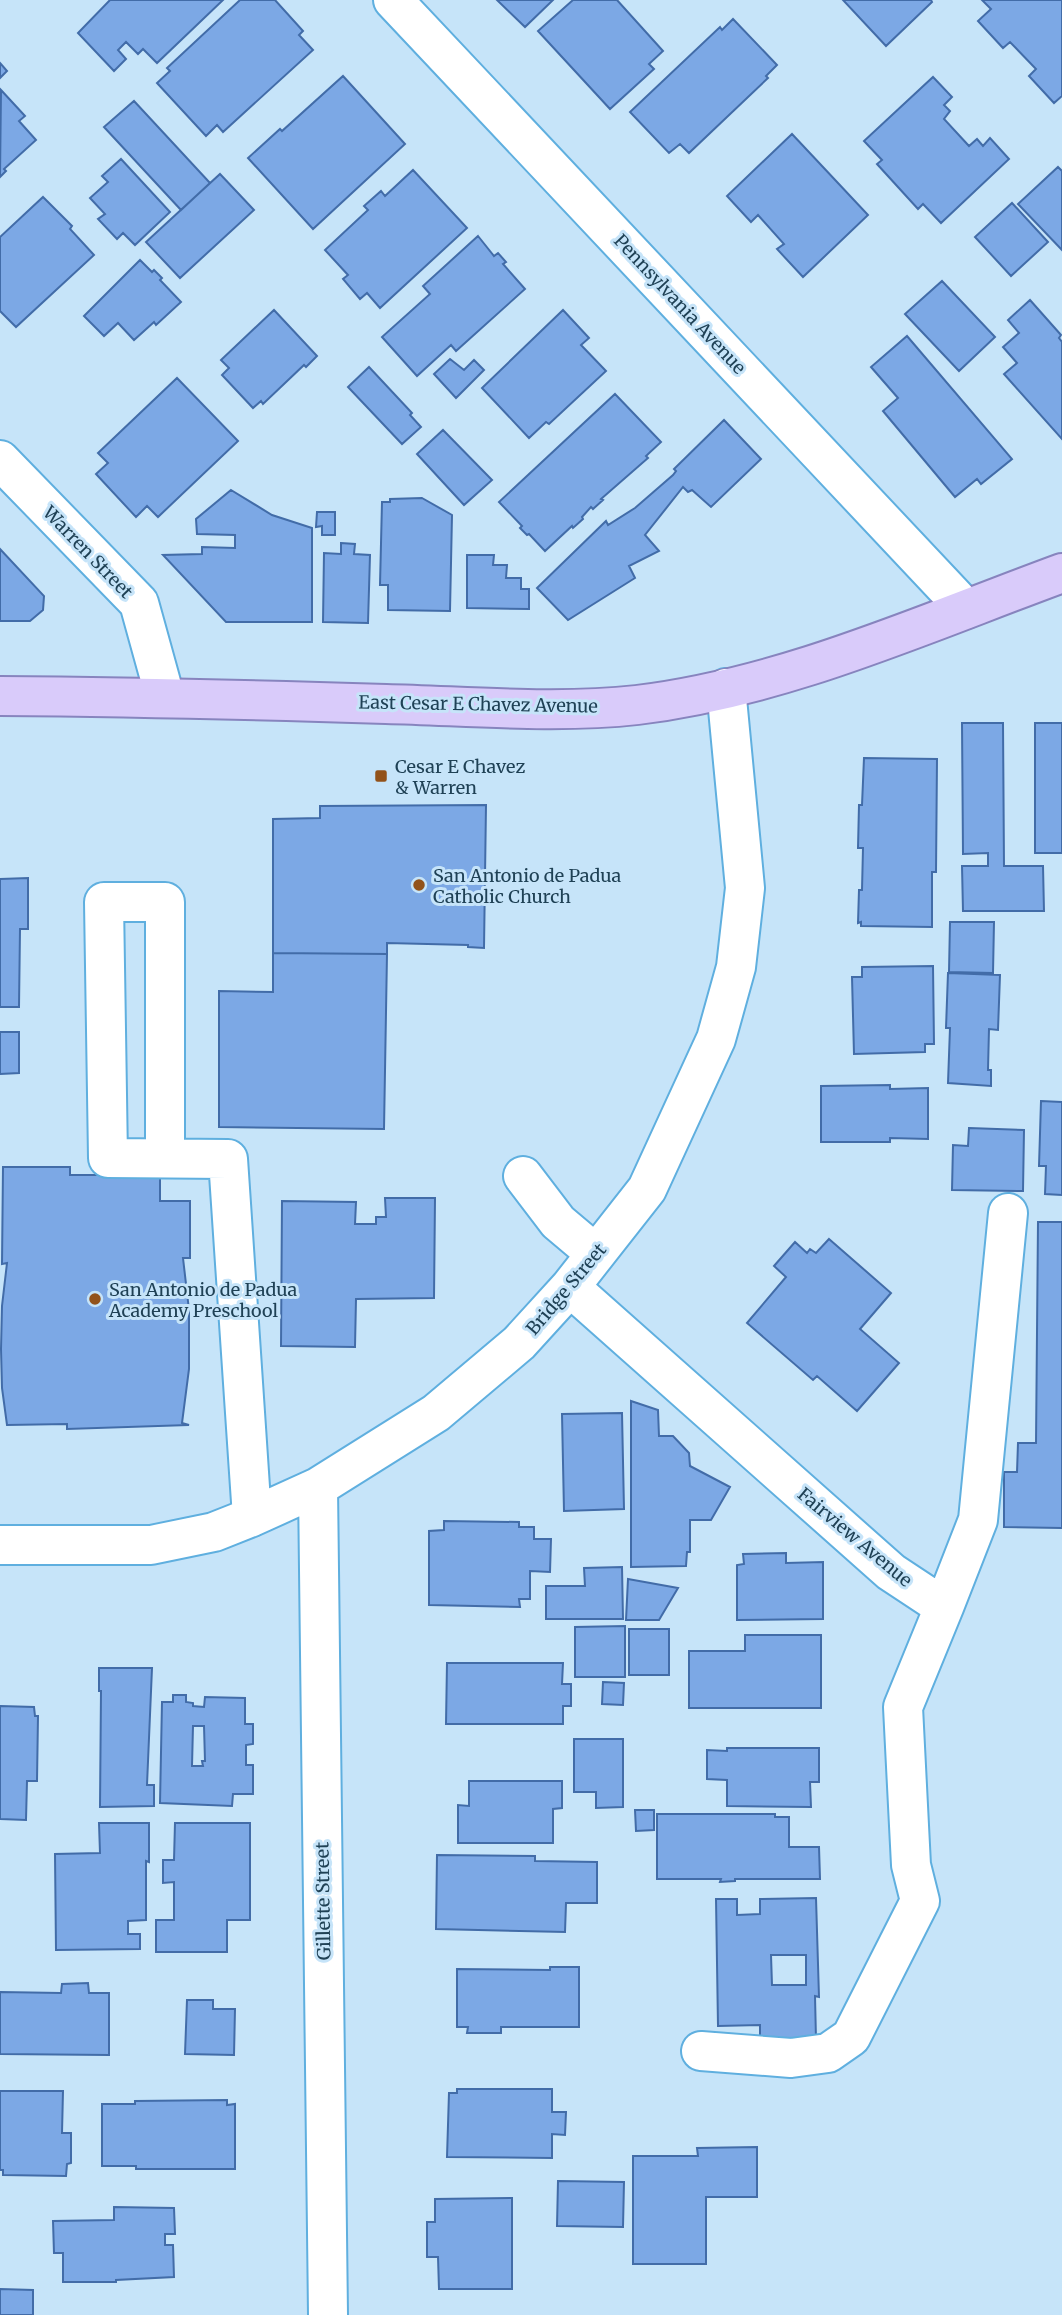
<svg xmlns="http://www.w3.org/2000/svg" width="1062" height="2315" viewBox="0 0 1062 2315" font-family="Merriweather,serif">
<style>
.building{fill:#7ca8e5;stroke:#426ca8;stroke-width:2;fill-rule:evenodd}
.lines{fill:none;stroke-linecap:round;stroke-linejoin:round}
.minor-casing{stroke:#5fafdf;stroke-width:42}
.major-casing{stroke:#8784be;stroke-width:42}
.minor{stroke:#fff;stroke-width:38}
.major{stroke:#d9cbfa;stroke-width:38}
.poi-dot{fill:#92521a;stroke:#c6e4f9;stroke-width:2.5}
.labels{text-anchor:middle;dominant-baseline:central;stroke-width:6;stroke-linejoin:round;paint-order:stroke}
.street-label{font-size:18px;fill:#1f4155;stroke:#c6e4f9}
.poi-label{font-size:18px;fill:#1f4155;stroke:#c6e4f9;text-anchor:start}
</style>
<rect width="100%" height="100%" fill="#c6e4f9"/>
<path class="building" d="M110,0h113l-66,63 -14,-14 -5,5 -12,-12 -8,8 8,9 -12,12 -36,-38z
M240,0h35l28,31 -4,4 14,15 -90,82 -6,-7 -11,11 -49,-53 13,-12 -3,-3z
M497,0h56l-28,27z
M573,0h44l46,51 -14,13 5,5 -44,40 -72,-78z
M843,0h88l1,2 -46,44z
M982,0h80v96l-8,7 -25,-27 7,-7 -26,-27 -7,6 -25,-27 13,-12z
M733,19l44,46 -11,11 2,2 -79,75 -9,-9 -11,9 -39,-41 90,-85 2,3z
M0,63l7,8 -7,7z
M343,76l62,68 -92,85 -65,-71 32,-29 2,2z
M933,77l19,20 -8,8 6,6 -6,8 25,27 8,-7 6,7 7,-8 19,21 -68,64 -18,-19 -5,5 -41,-45 5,-4 -18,-19z
M1,90l24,26 -6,5 17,19 -32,29 2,2 -6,6z
M134,101l76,82 -29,27 -77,-83z
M792,134l76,81 -65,62 -26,-28 7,-5 -26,-29 -7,7 -24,-26z
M121,159l49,53 -35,33 -12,-12 -6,6 -19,-20 7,-5 -15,-16 18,-16 -6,-6z
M1058,167l4,4v79l-44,-46z
M413,170l54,58 -87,80 -13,-15 -7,6 -17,-20 5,-4 -23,-25 43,-40 -4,-4 17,-15 4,5z
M220,174l34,36 -74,68 -34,-36z
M43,197l29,29 -2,3 24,26 -78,72 -16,-16v-74z
M1012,203l36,39 -37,34 -36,-39z
M478,236l16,20 4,-3 8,9 -3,2 22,25 -69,62 -5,-6 -34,31 -35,-39 48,-43 -7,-8z
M140,260l12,12 2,-2 8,8 -2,2 21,22 -25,23 -2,-3 -20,18 -16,-17 -14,13 -20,-20z
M942,281l53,56 -36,34 -54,-57z
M1030,300l31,35 -2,3 3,4v97l-58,-65 13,-11 -14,-16 16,-14 -11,-13z
M274,310l43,46 -11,11 -2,-2 -41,39 -2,-3 -8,7 -31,-33 7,-7 -8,-8z
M563,310l26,28 -8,7 25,26 -57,53 -3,-2 -17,16 -47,-50z
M907,336l105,123 -31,25 -4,-5 -22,18 -72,-86 15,-13 -27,-31z
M450,359l14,11 10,-10 10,10 -28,28 -22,-24z
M369,367l43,46 -2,2 11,12 -19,17 -54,-57z
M177,378l61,63 -80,76 -11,-11 -11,11 -40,-43 12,-11 -10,-10z
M615,394l46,48 -15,14 2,2 -47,41 2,1 -10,9 -2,-2 -9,10 1,2 -10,9 -1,-2 -27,25 -16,-17 -2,1 -7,-7 2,-2 -23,-24z
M724,420l37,39 -50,48 -19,-17 -4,2 -5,-5 -38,48 14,16 -30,15 6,12 -67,42 -31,-32 69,-67 2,4 27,-17 38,-33 3,-4 -2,-2z
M443,430l49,50 -28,25 -47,-51z
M231,490l41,25 40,13v94h-86l-63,-67 39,-1v-7l33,1v-13l-38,-1 -1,-15z
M422,498l30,17 -2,96 -62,-1v-25h-8l2,-83h8v-3z
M317,512h18v23h-13v-9l-6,1z
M341,543l14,1 -1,10 16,1 -2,68 -45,-1 1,-69 17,1z
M0,549l44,47 -1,14 -13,11h-30z
M467,555h27l-1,10h14l-1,13h15v11h8v20l-62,-1z
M962,723h41l1,143h39l1,45h-81l-1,-45h26v-13l-25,1z
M1035,723h27v130h-27z
M864,758l73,1 -1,113h-4v55l-71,-1v-4l-3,1 1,-33h3l1,-42h-5l1,-43h3z
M486,805l-2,143 -16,-1v-2l-81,-2v11l-114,-1v-134l47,-1v-12z
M28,878v51h-8l-1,78h-19v-128z
M950,922h44l-1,51 -44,-1z
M273,953l114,1 -3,175 -165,-2v-136l54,1z
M933,966l1,78h-9v8l-71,2 -2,-77h10v-10z
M948,973l52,2 -2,55 -9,-1 -1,41h3v16l-43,-3 2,-55h-4z
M0,1032h19v41l-19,1z
M890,1085v4l38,-1v51l-38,-1v4h-69v-56z
M1041,1101l21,1v93l-17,-1 1,-28h-7z
M969,1128l55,2 -1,61 -71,-1 1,-45 15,1z
M3,1167h67v8h90v26h30v57h-7l6,52v59l-7,54 7,2 -122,4v-5l-60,1 -5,-37 -1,-39 1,-43 5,-43 -5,1z
M385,1198h50l-1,100 -78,1 -1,48 -74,-1 1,-145 74,1 -1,22h21v-7h10z
M1038,1222h24v306l-58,-1v-55h13l1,-29h18z
M829,1239l62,54 -31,36 39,34 -42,48 -40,-35 -4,4 -66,-57 39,-46 -12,-11 21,-24 12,11 3,-4 6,4z
M631,1401l27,9 1,26h14l16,17 1,13 40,21 -19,33h-21v32h-3l-1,14 -55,1z
M622,1413l2,96 -60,2 -2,-97z
M444,1521l75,1v5h15v12h17l-1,33 -20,-1v28h-11l1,8 -91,-2v-74l15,-1z
M786,1553v10l37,-1v57l-86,1v-55l7,-1 -1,-10z
M622,1567l1,52h-77v-33h39l-1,-18z
M628,1579l50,9 -19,32h-33z
M625,1626v51h-50v-50z
M629,1629h40v46h-40z
M745,1635h76v73h-132v-57h56z
M447,1663h116l-1,21h9v22h-8v18h-117z
M99,1668h53l-5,117h7v21l-54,1 1,-116h-2z
M603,1682l21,1 -1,22 -21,-1z
M173,1695h13v7l7,1v3l11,1 1,-10 40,1v26h8v20l-7,1v20h7v29h-20l-1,12 -72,-3 2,-101h11zM193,1726h11l1,35h-3l1,5h-11z
M0,1706l34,1 1,9h3l-1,65h-10l-1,39 -26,-1z
M574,1739h49v68l-27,1v-16h-22z
M727,1748h92v34h-9l1,25 -84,-1v-26l-20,-1v-29l20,1z
M469,1781h93v27l-9,1v34h-95v-38l11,1z
M635,1810h19v20l-18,1z
M657,1814h118v3h14v30h30l1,32h-85v2l-15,1 1,-3h-64z
M99,1823h50v39l-3,-1v59l-18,1v13h12v15l-84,1 -1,-96 45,-1z
M175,1823h75v97h-23v32h-71v-32h18v-38l-11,1v-23h11z
M437,1855l98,1v5l62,1v41h-31l-1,29 -129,-3z
M816,1898l3,99 -4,-1 1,43 -56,1v-15l-42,1 -2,-127h21v16l23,-1v-15zM771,1955h35v30h-34z
M550,1967h29v60h-78v6h-34l1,-6h-11v-58l93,1z
M88,1983l1,10h20v62l-109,-1v-62l61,1 1,-9z
M187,2000h26v9h22l-1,46 -49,-1z
M457,2089h95v23h14l-1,23 -13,-1v24l-105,-1 2,-64h8z
M0,2091h63l-1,42h9v30l-4,1 -1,12 -63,-1v-5h-3z
M227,2100v5l8,-1v65h-99v-3h-34v-62h33v-3z
M757,2147v50h-51v67h-73v-108h65l-1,-8z
M558,2181l66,1 -1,45 -66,-1z
M512,2198v91h-73l-1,-32h-11v-35h8v-23z
M114,2207l60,1 1,26h-10v11h8l1,32 -58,3v2h-53v-29h-9l-1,-32 61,-1z
M0,2289l33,1v25h-33z"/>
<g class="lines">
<defs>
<path id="minor" d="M393,0l573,609
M0,460l139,143 26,94
M165,1158v-256h-61l4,256 120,1 24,358
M523,1176l35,46 38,32
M570,1287l321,285 53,35 -41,100 8,158 9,36 -69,136 -23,16 -37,5 -90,-7
M318,1487l10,828
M0,1545h151l63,-13 38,-15 66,-30 118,-74 83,-70 51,-56 77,-98 69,-150 20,-72 9,-79 -19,-200
M944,1607l34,-87 30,-307"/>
<path id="major" d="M0,696c129,1 258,4 386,8 82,2 170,10 251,1 148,-18 286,-81 425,-132"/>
</defs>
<use href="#minor" class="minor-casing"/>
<use href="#major" class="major-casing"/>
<use href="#minor" class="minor"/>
<use href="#major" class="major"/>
</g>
<g class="poi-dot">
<rect x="374" y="769" width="14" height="14" rx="3.5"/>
<circle cx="419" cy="885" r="7"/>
<circle cx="95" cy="1299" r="7"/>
</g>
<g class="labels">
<g class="street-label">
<text transform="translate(680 304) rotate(47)">Pennsylvania Avenue</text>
<text transform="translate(88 552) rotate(46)">Warren Street</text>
<text transform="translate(478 704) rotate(1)">East Cesar E Chavez Avenue</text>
<text transform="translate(566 1289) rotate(-50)">Bridge Street</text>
<text transform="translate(855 1537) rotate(40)">Fairview Avenue</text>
<text transform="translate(323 1901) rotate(-91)">Gillette Street</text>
</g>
<g class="poi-label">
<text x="395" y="766">Cesar E Chavez<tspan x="395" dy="21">&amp; Warren</tspan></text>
<text x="433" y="875">San Antonio de Padua<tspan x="433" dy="21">Catholic Church</tspan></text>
<text x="109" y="1289">San Antonio de Padua<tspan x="109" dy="21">Academy Preschool</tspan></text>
</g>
</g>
</svg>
